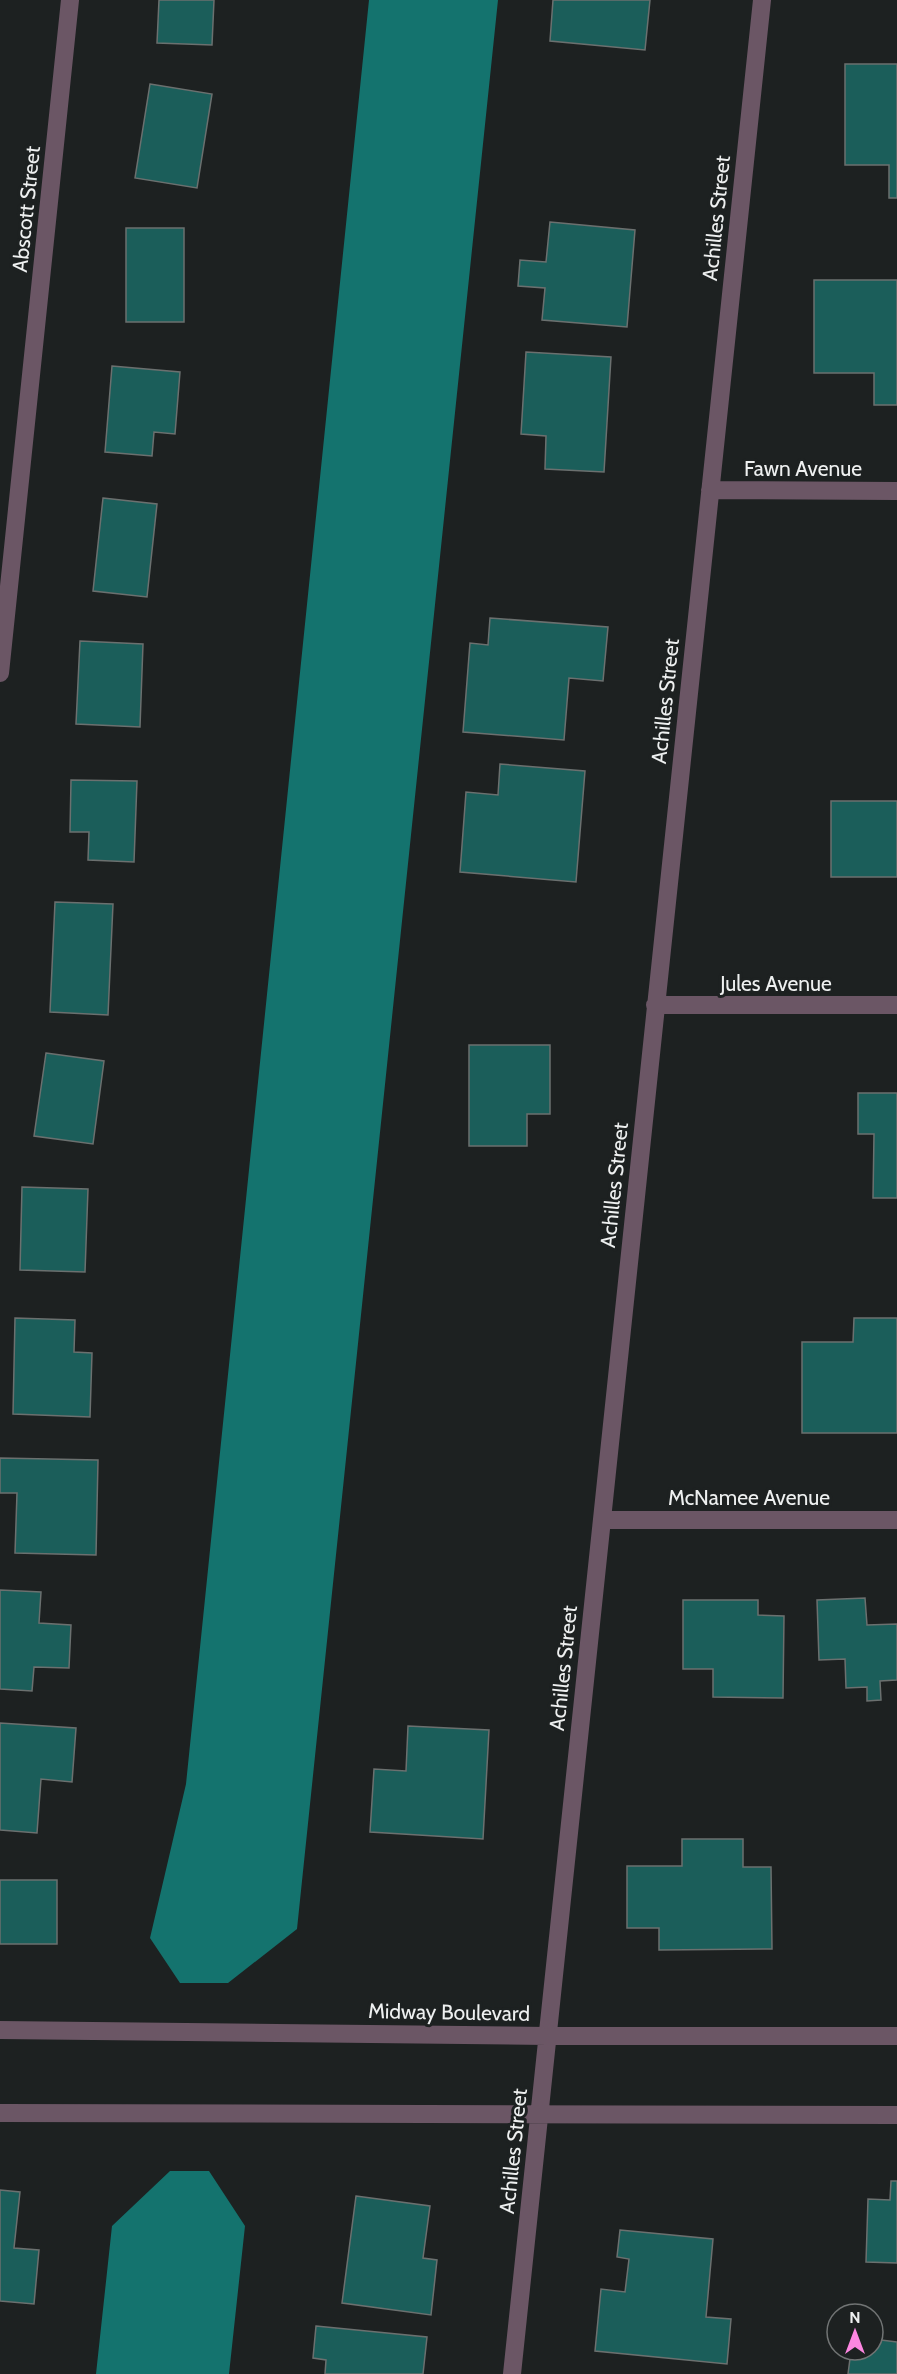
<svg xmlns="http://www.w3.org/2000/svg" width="897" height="2374" viewBox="0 0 897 2374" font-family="Cabin,sans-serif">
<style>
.water{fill:#14736e}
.building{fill:#1b5e5a;stroke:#6b706f;stroke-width:1.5}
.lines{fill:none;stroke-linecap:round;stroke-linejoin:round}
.minor{stroke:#6b5665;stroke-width:18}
.labels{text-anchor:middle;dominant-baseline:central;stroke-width:6;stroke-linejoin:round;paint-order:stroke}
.street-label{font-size:21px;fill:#eef0f0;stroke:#1d2121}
</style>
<rect width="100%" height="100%" fill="#1d2121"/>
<path class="water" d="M369,0h129l-201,1929 -69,54h-48l-30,-45 36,-154z
M170,2171h39l36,55 -16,148h-133l16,-148z"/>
<path class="building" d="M159,0h55l-2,45 -55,-2z
M553,0h97l-5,50 -95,-9z
M845,64h52v134h-8v-33h-44z
M150,84l62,10 -15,94 -62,-10z
M550,222l85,8 -8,97 -85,-7 3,-32 -27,-2 2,-26 26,2z
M126,228h58v94h-58z
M814,280h83v125h-23v-32h-60z
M526,352l85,5 -7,115 -59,-3 1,-33 -25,-2z
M112,366l68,6 -5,62 -21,-2 -2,24 -47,-4z
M103,498l54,6 -10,93 -54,-6z
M490,618l118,9 -5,54 -34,-3 -5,62 -101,-8 7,-89 18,2z
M80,641l63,3 -3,83 -64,-3z
M500,764l85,7 -9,111 -116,-10 6,-80 32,3z
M71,780l66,1 -3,81 -46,-2 1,-28h-19z
M831,801h66v76h-66z
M55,902l58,2 -5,111 -58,-3z
M469,1045h81v69h-23v32h-58z
M46,1053l58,8 -11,83 -59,-8z
M858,1093h39v105h-24l1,-64h-16z
M22,1187l66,2 -3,83 -65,-2z
M15,1318l60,2 -1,32 18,1 -2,64 -77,-3z
M854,1318h43v115h-95v-91h51z
M0,1458l98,2 -2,95 -81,-2 2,-60h-17z
M0,1590l41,2 -2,31 32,2 -2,43 -35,-1 -2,24 -32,-2z
M865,1598l2,27 30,-1v56l-17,1 1,19 -14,1v-14l-21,1 -1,-29 -26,1 -2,-60z
M683,1600h75v15l26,1 -1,82 -70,-1v-28h-30z
M0,1723l76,5 -4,54 -31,-3 -4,54 -37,-3z
M408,1726l81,4 -6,109 -113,-7 4,-63 32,2z
M682,1839h61v28h28l1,82 -113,1v-22h-32v-62h55z
M0,1880h57v64h-57z
M891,2181h6v82l-31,-1 2,-63 22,1z
M0,2190l20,2 -6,56 25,2 -5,54 -34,-3z
M356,2196l74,10 -7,52 14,2 -6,55 -89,-12z
M620,2230l93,9 -7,78 25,2 -4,45 -132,-13 6,-62 24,3 4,-33 -12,-2z
M316,2326l111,11 -4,37h-98l1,-14 -13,-2z
M873,2339l24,3v32h-49l3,-23 21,2z"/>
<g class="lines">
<path class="minor" d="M710,490l187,1
M0,673l70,-673
M655,1005h242
M602,1520h295
M0,2030l547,6h350
M0,2113l897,2
M512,2374l250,-2374"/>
</g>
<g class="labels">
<g class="street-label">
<text transform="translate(26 209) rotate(-84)">Abscott Street</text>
<text transform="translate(716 218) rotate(-84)">Achilles Street</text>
<text x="803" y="468">Fawn Avenue</text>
<text transform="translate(665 701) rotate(-84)">Achilles Street</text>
<text x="776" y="983">Jules Avenue</text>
<text transform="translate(614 1185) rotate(-84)">Achilles Street</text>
<text x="749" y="1497">McNamee Avenue</text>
<text transform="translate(563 1668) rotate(-84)">Achilles Street</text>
<text transform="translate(449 2012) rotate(1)">Midway Boulevard</text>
<text transform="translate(513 2151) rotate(-84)">Achilles Street</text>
</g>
</g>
<g transform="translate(855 2332)"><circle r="28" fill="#1d2121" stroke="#717474" stroke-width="1.5"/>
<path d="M0-4.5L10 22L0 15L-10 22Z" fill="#fd86e1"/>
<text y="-9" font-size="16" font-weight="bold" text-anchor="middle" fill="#eef0f0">N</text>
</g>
</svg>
